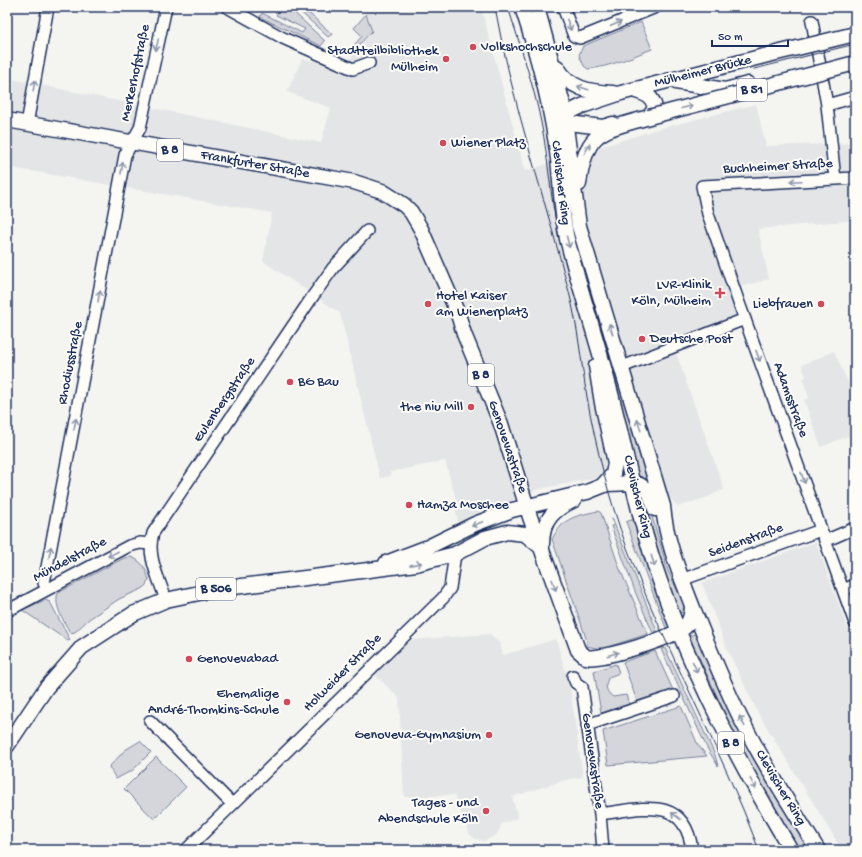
<svg xmlns="http://www.w3.org/2000/svg" width="862" height="857" viewBox="0 0 862 857" font-family="'Gochi Hand',sans-serif">
<style>
.built{fill:#e4e5e6}
.green{fill:#d4d6db;stroke:#78829c}
.lines{fill:none;stroke-linecap:round;stroke-linejoin:round}
.minor-casing{stroke:#1b2f5e;stroke-width:14}
.major-casing{stroke:#1b2f5e;stroke-width:17}
.minor{stroke:#fdfcf7;stroke-width:11}
.major{stroke:#fdfcf7;stroke-width:14}
.tram{stroke:#1b2f5e;stroke-width:1}
.major-bridge-casing{stroke:#1b2f5e;stroke-width:17;stroke-linecap:butt}
.major-bridge{stroke:#fdfcf7;stroke-width:14}
.oneway{stroke:#8c96aa}
.poi-dot{fill:#d1495b;stroke:#fdfcf7;stroke-width:1.5}
.labels{text-anchor:middle;dominant-baseline:central;stroke-width:4;stroke-linejoin:round;paint-order:stroke}
.shield{fill:#fdfcf7;stroke:#5f6c8c;stroke-width:1}
.shield-label{font-size:13px;font-weight:bold;fill:#1b2f5e}
.poi-label{font-size:14px;fill:#1b2f5e;stroke:#fdfcf7;text-anchor:start}
.street-label{font-size:14px;fill:#1b2f5e;stroke:#fdfcf7}
</style>
<rect width="100%" height="100%" fill="#f4f4f1"/>
<filter id="ink" filterUnits="userSpaceOnUse"><feTurbulence type="fractalNoise" baseFrequency=".025" numOctaves="2"/><feDisplacementMap in="SourceGraphic" scale="8" xChannelSelector="R" yChannelSelector="G"/><feConvolveMatrix kernelMatrix="1 2 1 2 8 2 1 2 1" color-interpolation-filters="sRGB"/></filter>
<g filter="url(#ink)">
<path class="built" d="M364,7h117l44,164 129,-41 102,-26 10,42 89,-3v77l-97,9 11,50 -41,11 9,27 -62,33 49,139 -16,8 -30,10 -36,-42 -46,13 -57,11 -81,34 -3,-15 3,-2 -13,-45 -55,11 1,4 -11,2 -40,-165 -77,-52 9,-48 -265,-46v-89l314,65 10,-35 -44,-16 15,-33 42,7 28,-35z
M834,351l21,47v35l-34,14 -17,-47 5,-2 -6,-19 3,-2 -4,-12z
M816,542l39,107v199l-7,2h-6l-84,-137 -30,-62 -26,-68z
M490,634l10,10 3,11 53,-16 14,49 13,89 -18,3 -53,17 6,21 -17,6 -1,5 -4,6 -12,6 -8,-2 -6,-4 -16,-40 -50,2 -5,-99 -24,-23 36,-35z"/>
<path class="green" d="M282,7h6l37,34 -4,5 -61,-29 2,-4 40,20 3,-4 -29,-14z
M295,7h7l30,27 -4,3z
M366,14l6,17 -18,19h-4l12,-14 -8,-8z
M641,22l11,27c-21,8 -42,18 -64,20l-4,-3 -5,-11 4,-9z
M573,234l9,23 58,200 9,17v8l-11,-7 -67,-240z
M649,506l19,65 16,33 -1,8 -4,1 -21,-61 -13,-45z
M598,511l3,2 18,54 29,67 -47,15 -15,-3 1,-5 -35,-102c12,-22 23,-23 46,-28z
M612,518l45,113 -4,2 -17,-39 -25,-68 3,-1z
M634,519l21,68 15,40 -4,1 -40,-106z
M131,557c11,4 15,11 18,23l-5,8 -25,11 -30,20 -14,13 -5,1c-5,-11 -17,-27 -12,-40l66,-35z
M45,600l5,2 20,38 -2,1 -46,-31z
M695,634l27,62 32,64 58,90h-13l-54,-94 -56,-120z
M665,648l50,107 3,11 -11,-18 -46,-99z
M655,651l18,39 -36,11 -14,-39z
M616,664l3,9 -10,4c-5,8 -3,15 4,20l13,-2 3,9 -28,9 -7,-42z
M681,706l17,39 9,11 -99,9 -5,-34z
M140,741l11,11 -18,18 -17,9 -7,-12 16,-17z
M156,757l30,30 -32,32 -30,-30z"/>
<g class="lines">
<defs>
<path id="minor" d="M227,7l56,31 70,31 16,-6
M563,7l11,29 6,2 76,-31
M812,21l15,84 8,74
M827,105l28,-8
M27,124l21,-117
M855,178l-153,8 6,28 31,89 116,320
M622,367l123,-48
M825,541l30,-13
M681,580l140,-50
M47,589l-3,-6 81,-428 15,-27 26,-121
M843,590l12,-5
M166,600c-7,-22 -20,-44 -13,-67l160,-237 20,-28 34,-37
M7,611l122,-65 11,-3 10,1
M573,676l3,7 6,4 18,127 3,36
M150,721l82,83
M587,725l87,-29
M600,814c41,-5 85,-20 92,36
M186,850l257,-252 7,-10 5,-34"/>
<path id="major" d="M522,7c16,49 30,101 36,152 3,27 3,54 9,80 13,51 30,101 43,151 17,64 28,129 50,191 32,94 80,183 131,269
M537,7l26,97 16,122 84,280c3,36 17,68 30,102 15,37 30,75 48,111 23,45 50,88 77,131
M557,67c13,22 32,25 56,26
M676,82l49,8 23,-6
M557,118l25,-12 39,-13 139,-36
M7,120l347,62 28,9 22,14 7,7 10,17 37,85 6,20 37,90 29,93 48,133 8,7c14,4 90,-20 100,-31 5,-7 6,-13 6,-21
M559,122l44,5 10,-3
M579,184c7,-54 22,-53 70,-67l6,-9c-3,-14 -11,-14 -22,-18
M596,366l6,37 13,60 -2,11 -11,12
M542,544c0,-24 12,-35 32,-44
M386,563l42,-16 47,-23 37,-14 75,-18 20,-8 26,-1 7,2 9,6 6,18
M7,746l39,-58 36,-41 51,-33 33,-14 52,-11 198,-25 39,-10 30,-16 22,-6 18,2 17,14"/>
</defs>
<use href="#minor" class="minor-casing"/>
<use href="#major" class="major-casing"/>
<use href="#minor" class="minor"/>
<use href="#major" class="major"/>
<path class="tram" d="M495,7c17,97 50,190 74,285 9,34 12,70 18,105 9,51 22,102 40,151 38,103 94,199 132,302
M508,7c12,38 25,76 33,115 8,38 9,77 18,115
M754,69l101,-25"/>
<defs>
<path id="major-bridge" d="M760,57l95,-23
M649,117l206,-54"/>
</defs>
<use href="#major-bridge" class="major-bridge-casing"/>
<use href="#major-bridge" class="major-bridge"/>
</g>
<defs><path id="oneway-shaft" d="M-6 0H5M1.5-3L5.5 0L1.5 3" fill="none" stroke-width="1.6" stroke-linecap="round" stroke-linejoin="round"/></defs>
<g class="oneway">
<use href="#oneway-shaft" transform="translate(616 24) rotate(-23)"/>
<use href="#oneway-shaft" transform="translate(569 25) rotate(70)"/>
<use href="#oneway-shaft" transform="translate(157 45) rotate(102)"/>
<use href="#oneway-shaft" transform="translate(34 86) rotate(-80)"/>
<use href="#oneway-shaft" transform="translate(583 88) rotate(-162)"/>
<use href="#oneway-shaft" transform="translate(687 107) rotate(-15)"/>
<use href="#oneway-shaft" transform="translate(587 149) rotate(-63)"/>
<use href="#oneway-shaft" transform="translate(122 168) rotate(-80)"/>
<use href="#oneway-shaft" transform="translate(796 181) rotate(177)"/>
<use href="#oneway-shaft" transform="translate(568 242) rotate(76)"/>
<use href="#oneway-shaft" transform="translate(99 296) rotate(-80)"/>
<use href="#oneway-shaft" transform="translate(611 329) rotate(-107)"/>
<use href="#oneway-shaft" transform="translate(758 356) rotate(70)"/>
<use href="#oneway-shaft" transform="translate(75 424) rotate(-79)"/>
<use href="#oneway-shaft" transform="translate(639 425) rotate(-107)"/>
<use href="#oneway-shaft" transform="translate(803 478) rotate(70)"/>
<use href="#oneway-shaft" transform="translate(477 524) rotate(157)"/>
<use href="#oneway-shaft" transform="translate(50 552) rotate(-79)"/>
<use href="#oneway-shaft" transform="translate(113 554) rotate(152)"/>
<use href="#oneway-shaft" transform="translate(653 561) rotate(73)"/>
<use href="#oneway-shaft" transform="translate(416 564) rotate(-11)"/>
<use href="#oneway-shaft" transform="translate(554 585) rotate(71)"/>
<use href="#oneway-shaft" transform="translate(613 654) rotate(-17)"/>
<use href="#oneway-shaft" transform="translate(695 667) rotate(66)"/>
<use href="#oneway-shaft" transform="translate(742 721) rotate(-117)"/>
<use href="#oneway-shaft" transform="translate(753 784) rotate(62)"/>
<use href="#oneway-shaft" transform="translate(676 816) rotate(-143)"/>
</g>
</g>
<g class="poi-dot">
<circle cx="473" cy="47" r="4"/>
<circle cx="446" cy="59" r="4"/>
<circle cx="443" cy="143" r="4"/>
<path d="M718 287h4v4h4v4h-4v4h-4v-4h-4v-4h4z"/>
<circle cx="428" cy="304" r="4"/>
<circle cx="821" cy="304" r="4"/>
<circle cx="642" cy="339" r="4"/>
<circle cx="290" cy="382" r="4"/>
<circle cx="471" cy="407" r="4"/>
<circle cx="409" cy="505" r="4"/>
<circle cx="189" cy="659" r="4"/>
<circle cx="287" cy="702" r="4"/>
<circle cx="489" cy="735" r="4"/>
<circle cx="486" cy="811" r="4"/>
</g>
<g class="labels">
<g class="shield">
<rect x="737" y="79" width="30" height="22" rx="3"/>
<rect x="157" y="139" width="26" height="22" rx="3"/>
<rect x="468" y="364" width="26" height="22" rx="3"/>
<rect x="196" y="578" width="40" height="22" rx="3"/>
<rect x="718" y="732" width="26" height="22" rx="3"/>
</g>
<g class="shield-label">
<text x="752" y="90">B 51</text>
<text x="170" y="150">B 8</text>
<text x="481" y="375">B 8</text>
<text x="216" y="589">B 506</text>
<text x="731" y="743">B 8</text>
</g>
<g class="poi-label">
<text x="481" y="47">Volkshochschule</text>
<text x="438" y="51" text-anchor="end">Stadtteilbibliothek<tspan x="438" dy="16">Mülheim</tspan></text>
<text x="451" y="143">Wiener Platz</text>
<text x="711" y="285" text-anchor="end">LVR-Klinik<tspan x="711" dy="16">Köln, Mülheim</tspan></text>
<text x="436" y="296">Hotel Kaiser<tspan x="436" dy="16">am Wienerplatz</tspan></text>
<text x="813" y="304" text-anchor="end">Liebfrauen</text>
<text x="650" y="339">Deutsche Post</text>
<text x="298" y="382">BG Bau</text>
<text x="463" y="407" text-anchor="end">the niu Mill</text>
<text x="417" y="505">Hamza Moschee</text>
<text x="197" y="659">Genovevabad</text>
<text x="279" y="694" text-anchor="end">Ehemalige<tspan x="279" dy="16">André-Thomkins-Schule</tspan></text>
<text x="481" y="735" text-anchor="end">Genoveva-Gymnasium</text>
<text x="478" y="803" text-anchor="end">Tages - und<tspan x="478" dy="16">Abendschule Köln</tspan></text>
</g>
<g class="street-label">
<text transform="translate(703 72) rotate(-14)">Mülheimer Brücke</text>
<text transform="translate(136 73) rotate(-78)">Merkerhofstraße</text>
<text transform="translate(255 165) rotate(10)">Frankfurter Straße</text>
<text transform="translate(778 167) rotate(-3)">Buchheimer Straße</text>
<text transform="translate(560 183) rotate(83)">Clevischer Ring</text>
<text transform="translate(71 363) rotate(-79)">Rhodiusstraße</text>
<text transform="translate(225 400) rotate(-56)">Eulenbergstraße</text>
<text transform="translate(790 400) rotate(70)">Adamsstraße</text>
<text transform="translate(507 447) rotate(71)">Genovevastraße</text>
<text transform="translate(637 497) rotate(76)">Clevischer Ring</text>
<text transform="translate(746 541) rotate(-20)">Seidenstraße</text>
<text transform="translate(70 560) rotate(-28)">Mündelstraße</text>
<text transform="translate(343 673) rotate(-45)">Holweider Straße</text>
<text transform="translate(592 761) rotate(82)">Genovevastraße</text>
<text transform="translate(780 788) rotate(59)">Clevischer Ring</text>
</g>
</g>
<rect width="862" height="857" fill="none" stroke="#fdfcf7" stroke-width="24"/>
<rect x="12" y="12" width="838" height="833" fill="none" stroke="#1b2f5e" stroke-width="1.5" filter="url(#ink)"/>
<path d="M712 40v6h76v-6" fill="none" stroke="#1b2f5e" stroke-width="2"/>
<text x="718" y="40" font-size="12" fill="#1b2f5e" stroke="#fdfcf7" stroke-width="3" paint-order="stroke">50 m</text>
</svg>
